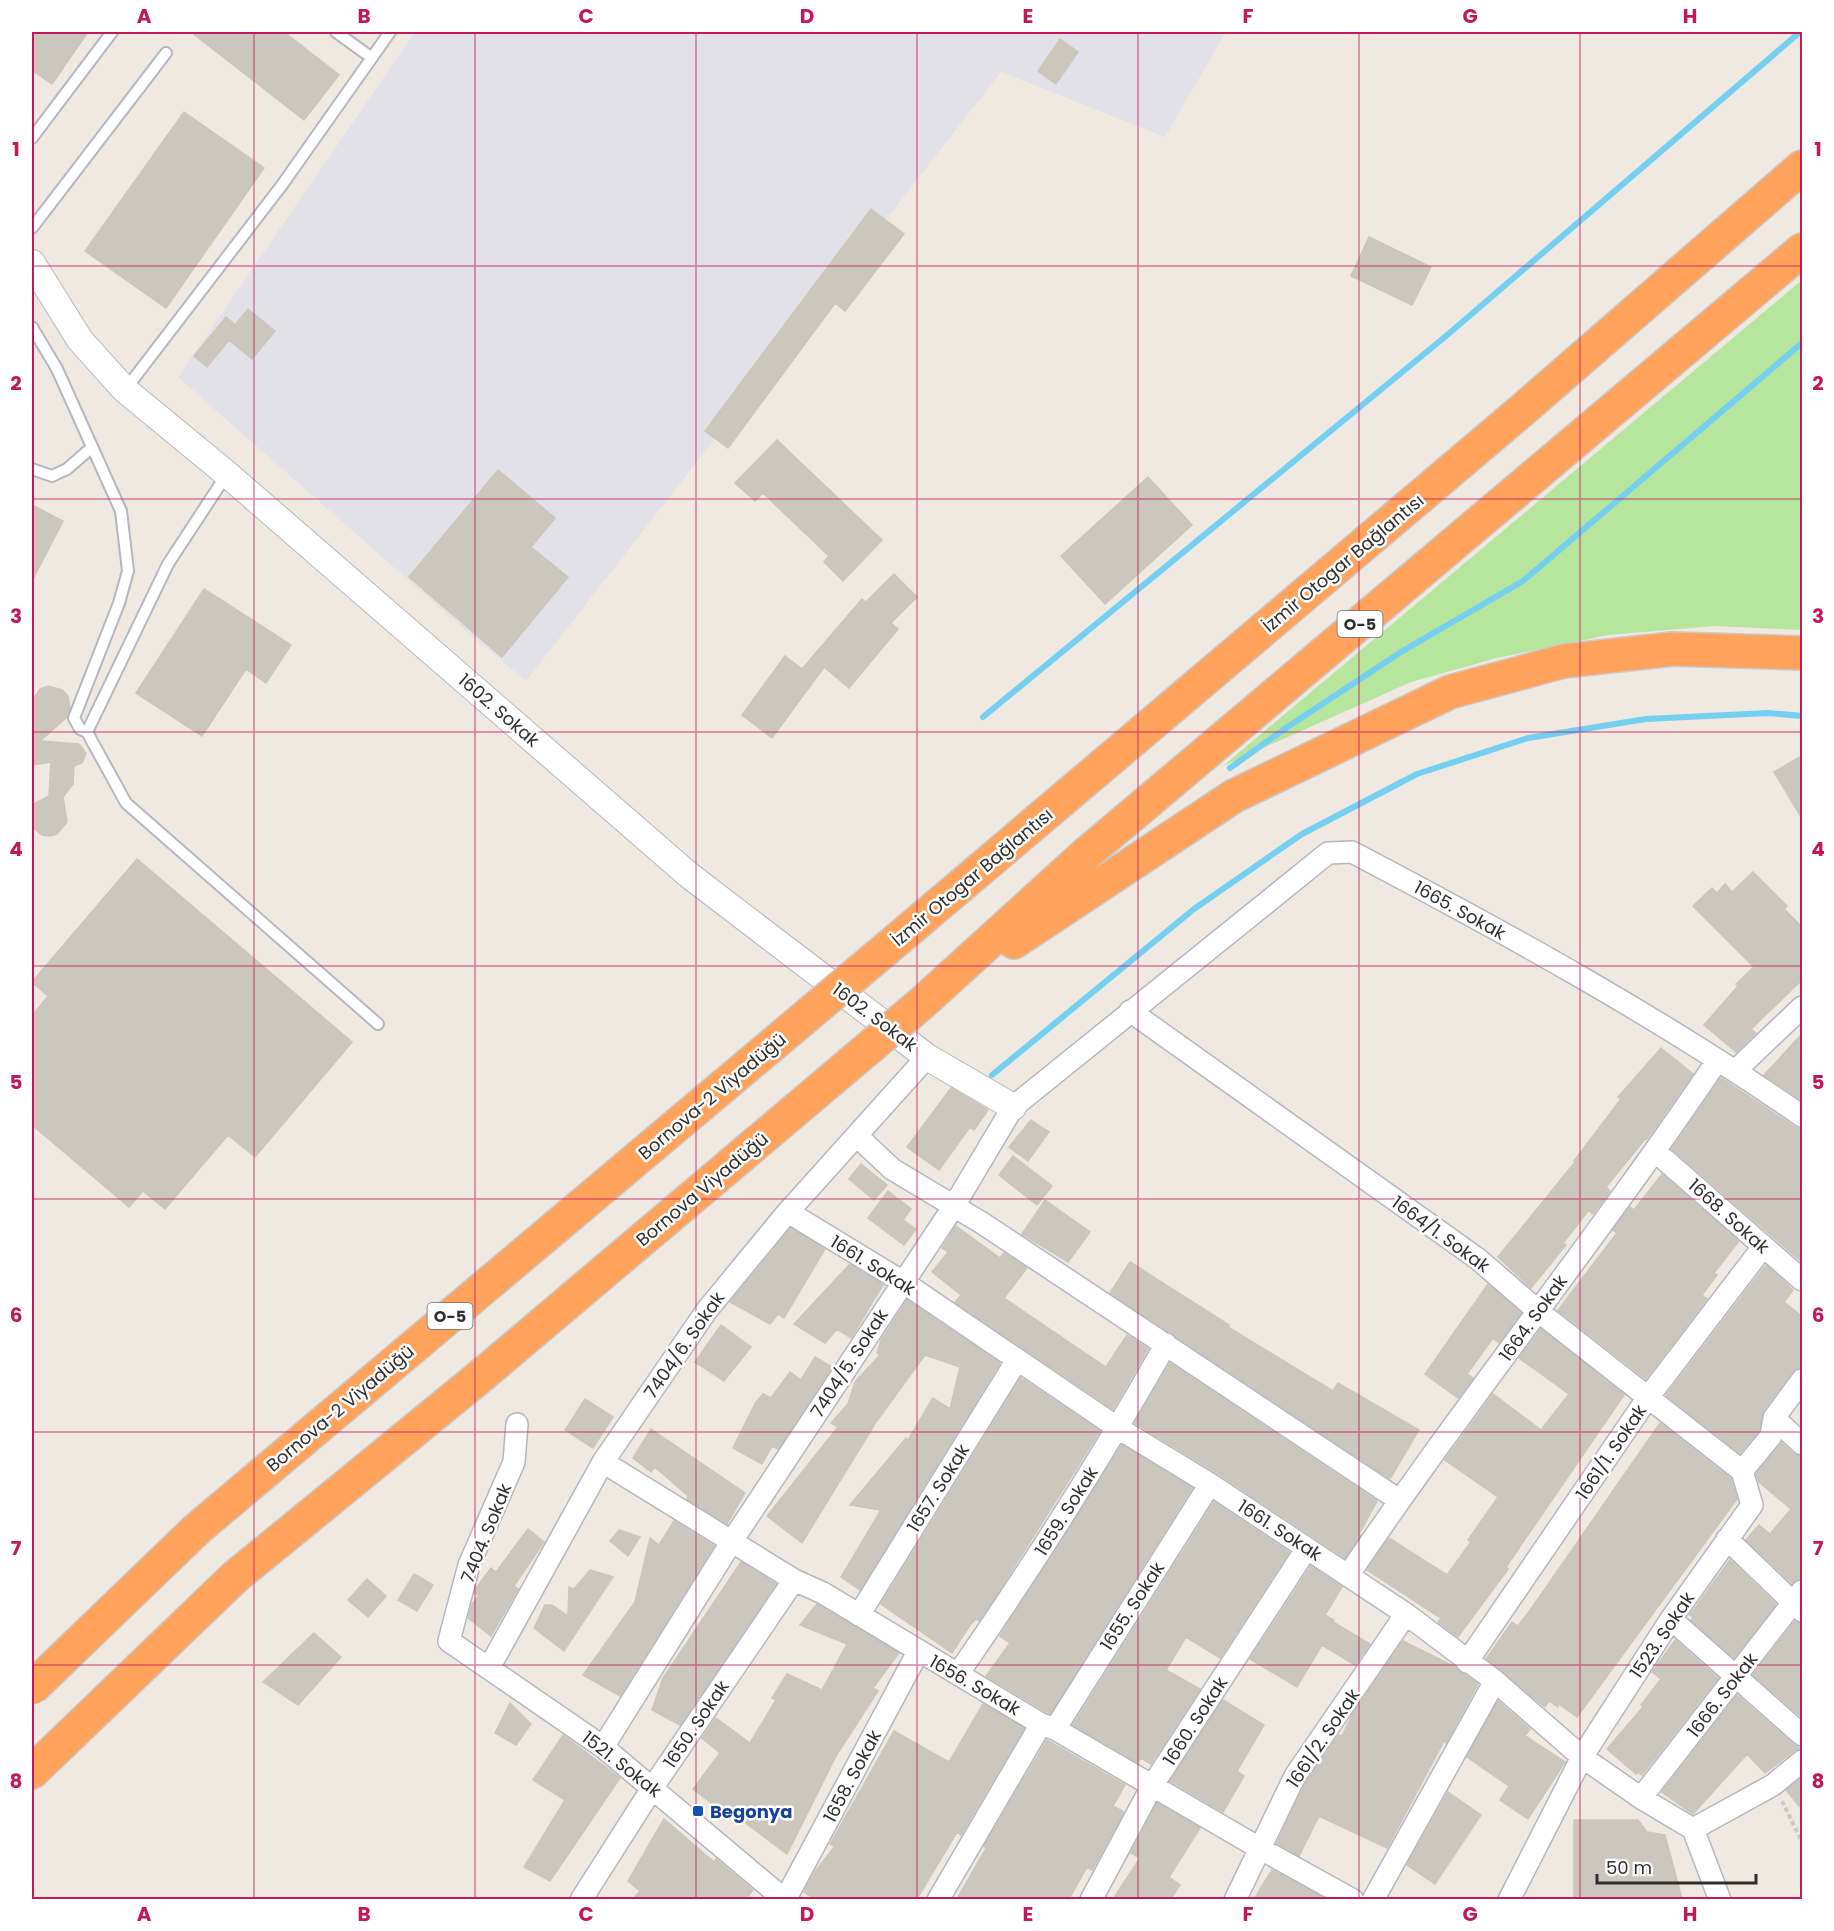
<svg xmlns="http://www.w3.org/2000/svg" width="1834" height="1931" viewBox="0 0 1834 1931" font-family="Poppins,sans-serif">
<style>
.industrial{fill:#e3e1e8}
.green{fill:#b6e59e}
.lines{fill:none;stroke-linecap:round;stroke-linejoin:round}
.stream{stroke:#75cff0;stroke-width:6}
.building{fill:#cbc7bf;stroke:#cbc5ba;stroke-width:1.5}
.service-casing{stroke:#b4b7c1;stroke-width:14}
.minor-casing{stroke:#b4b7c1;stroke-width:24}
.tertiary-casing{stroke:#b4b7c1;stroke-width:28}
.motorway-casing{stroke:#c9c9c9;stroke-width:36}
.path{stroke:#c9c9c9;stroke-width:4;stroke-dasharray:4.5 3;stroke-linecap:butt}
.service{stroke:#fff;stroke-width:10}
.minor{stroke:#fff;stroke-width:21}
.tertiary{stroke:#fff;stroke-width:26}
.motorway{stroke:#ffa35c;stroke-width:33}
.motorway-bridge-casing{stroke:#c9c9c9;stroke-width:36;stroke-linecap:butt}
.motorway-bridge{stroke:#ffa35c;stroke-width:33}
.grid{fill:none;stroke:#c2185b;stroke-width:1.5;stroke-opacity:0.55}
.transit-dot{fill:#1a4fb4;stroke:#fff;stroke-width:2}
.labels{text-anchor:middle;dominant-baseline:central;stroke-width:5;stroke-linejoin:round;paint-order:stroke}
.shield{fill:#fff;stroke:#6d6d6d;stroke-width:1.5}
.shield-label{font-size:16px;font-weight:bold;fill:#2e2e2e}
.street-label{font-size:18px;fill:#2e2e2e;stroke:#fff}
.transit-label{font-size:18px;font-weight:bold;fill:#164399;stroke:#fff;text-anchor:start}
.neatline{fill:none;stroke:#c2185b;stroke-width:2}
.grid-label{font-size:20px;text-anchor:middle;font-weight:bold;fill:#c2185b}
</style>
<rect width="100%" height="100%" fill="#efe9e1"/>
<path class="industrial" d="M415,32h811l-61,105 -164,-65 -475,609 -61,-51 -287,-253z"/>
<path class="green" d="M1802,280v350l-88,-4 -106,9 -111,23 -86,24 -188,84z"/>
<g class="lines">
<path class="stream" d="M983,717l463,-381 354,-304
M1230,768l53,-38 118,-78 122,-71 279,-238
M992,1075l202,-166 108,-75 115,-60 111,-36 118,-19 122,-6 34,3"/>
</g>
<path class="building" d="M32,32h56l-36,52 -20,-14z
M191,32h93l55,43 -35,45z
M1060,39l18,13 -22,32 -18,-13z
M184,112l80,56 -98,140 -81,-57z
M871,209l33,25 -59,77 -10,-8 -107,145 -23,-17z
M1369,237l62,30 -19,38 -61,-29z
M248,309l27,22 -23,28 -23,-19 -22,27 -13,-11 32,-39 9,8z
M777,440l105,100 -39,41 -19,-19 5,-6 -66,-63 -8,8 -20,-18z
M498,470l57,48 -24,29 37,30 -66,80 -93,-80z
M1148,477l44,48 -87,79 -44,-48z
M32,505l31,16 -31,60z
M894,574l23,23 -26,26 7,6 -49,59 -25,-21 -52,71 -30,-23 43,-59 17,13 60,-70 4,3z
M204,589l87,56 -25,38 -20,-14 -44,67 -66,-43z
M48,686l14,4 6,6 2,13 -4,9 -26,23 39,3 7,9 -4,10 -8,3 -1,18 -10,13 4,25 -10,12 -7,2 -8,-1 -10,-8v-22l17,-9 2,-34 -19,3v-64l8,-12z
M1803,755v65l-29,-48z
M137,859l215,183 -97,115 -27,-22 -63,74 -22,-18 -14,16 -97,-82v-109l16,-20 -16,-14z
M1753,872l34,34 -3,3 19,19v51l-52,50 5,4 -20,19 -32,-27 34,-39 -2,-2 18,-17 -61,-61 19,-18 5,5 8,-9 7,8z
M1803,1033v68l-39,-26z
M1661,1048l32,26 -46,65 -1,-1 -40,49 4,4 -17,23 -4,-4 -26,33 3,2 -35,43 -33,-31 77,-95 -1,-1 47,-62 -3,-2z
M1721,1078l74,49 8,2v134l-131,-114z
M951,1088l37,22 -14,20 -4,-3 -31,43 -32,-23z
M1031,1120l18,12 -21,29 -19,-14z
M1013,1156l39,30 -15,19 -38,-30z
M861,1164l26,21 -13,15 -25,-21z
M1662,1174l77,67 -25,32 3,2 -15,20 5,4 -61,80 -88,-69 59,-77 -4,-3 17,-23 4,3z
M888,1191l23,18 -8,11 13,9 -12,16 -36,-27z
M1045,1200l45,32 -22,30 -46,-28z
M956,1226l44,32 4,-5 23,15 -23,30 84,57 18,12 21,-32 21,14 -35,60 -158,-107 6,-7 -29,-23 16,-20 -6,-4z
M791,1228l34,21 -41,69 -6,-4 -8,10 -40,-22z
M1130,1262l99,63 -1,2 105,64 5,-8 81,47 -29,49 -280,-186z
M850,1264l33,21 -32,53 -14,-9 -12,14 -31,-19z
M1766,1265l27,25 -9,12 19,15v50l-11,5 -28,38 -5,21 -19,22 -74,-58z
M1488,1284l33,29 -22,30 -6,-5 -26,36 6,4 -15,20 -33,-24z
M907,1300l93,63 -140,227 -19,-13 40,-67 -31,-5 56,-67 2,2 25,-42 17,11 10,-42 -35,-12 -49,67 -74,121 -35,-27 71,-89 -7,-4 17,-19 7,-22 25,-27 -3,-2 4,-13z
M721,1325l30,22 -27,34 -29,-19z
M1541,1329l83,66 -118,172 2,2 -50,68 -20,-15 3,-4 -74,-48 22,-32 58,37 24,-33 -3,-2 30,-43 -53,-37 48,-66 48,36 28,-36 -50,-36z
M815,1357l17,10 -54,82 -6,-3 -10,18 -29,-16 23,-46 7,-8 8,4 19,-26 11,8z
M1170,1363l207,138 -18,33 2,1 -16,23 -128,-85 -82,-50z
M1021,1378l79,53 -98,155 -23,35 -3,-2 -6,6 -18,28 -71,-49z
M585,1399l28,18 -20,31 -28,-18z
M1660,1423l71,56 6,20 -160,218 -18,-13 -1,3 -9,-6 -4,6 -59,-48 26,-37 6,4 13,-17z
M651,1429l94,64 -18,31 -40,-25 1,-3 -33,-29 -4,5 -18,-14z
M1782,1443l12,11 9,2v122l-11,5 -46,-43 13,-15 11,9 21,-25 -32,-27 -3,-8z
M1122,1445l70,43 -142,226 -64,-38 24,-33 -10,-7z
M1214,1502l75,50 -69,106 -34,-21 -20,33 34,19 -49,75 -10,-6 -3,5 -65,-38z
M674,1521l40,25 -94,150 -37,-21 52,-73 15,-64 9,7z
M528,1529l16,13 -30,44 4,3 -27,47 -23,-18 4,-14 7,-9 -4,-2 1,-5 15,-20 5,4z
M619,1530l21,7 -12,19 -18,-15z
M1730,1560l46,44 -42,54 -43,-38 2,-3 -3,-2z
M741,1562l35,22 -96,141 -28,-15 11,-32z
M1311,1566l31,21 -17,28 9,5 -1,2 37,22 -15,21 -33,-20 -25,42 -47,-28z
M590,1570l23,7 -49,74 -30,-23 11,-23h7l16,11 1,-29 5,2z
M414,1574l19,11 -16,26 -19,-11z
M367,1579l19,17 -18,21 -20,-17z
M817,1604l82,49 -26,35 5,3 -42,65 -49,98 -44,-33 -3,4 -47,-36 27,-36 -18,-15 14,-20 34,25 26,-43 -4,-2 15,-24 35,16 25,-46 -47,-19z
M1795,1621l8,2v95l-50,-43z
M314,1633l27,24 -43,48 -35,-23z
M1675,1640l43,38 -76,97 -4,-3 -2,2 -29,-25 36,-42 -2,-2 20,-26 -9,-7z
M1403,1641l52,26 23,17 -32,59 -2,-2 -57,107 -68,-32 -20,40 -22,-13 29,-61 33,-47 3,1 10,-21z
M1737,1695l57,50 9,4 -9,2 -29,22 -18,-19 -54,60 -31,-22z
M1223,1700l41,25 -27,46 7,5 -21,36 -53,-31z
M1498,1701l32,28 -5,7 40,26 -37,57 -28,-19 9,-14 -42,-29z
M510,1703l21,21 -15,21 -21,-12z
M983,1704l41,24 -63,107 -4,-3 -40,67h-103l-10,-7 10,-19 21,-27 -5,-2 64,-113 55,31z
M563,1735l57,43 -70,103 -26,-14 41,-67 -32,-20z
M1047,1740l78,45 -12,21 11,6 -23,42 -9,16 -5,-3 -18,32h-112l29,-51 -2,-2z
M1803,1777v34l-17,-21z
M1448,1792l33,23 -46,69 -28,-19z
M1157,1803l43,25 -31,49 11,8 -9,14h-58l27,-41 -9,-5z
M664,1819l50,43 2,-3 37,31 -8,9h-112l7,-8 -12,-10z
M1574,1820h64l9,12 18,3 17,64h-108z
M1272,1870l54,29h-72z"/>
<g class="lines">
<defs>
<path id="service" d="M336,32l36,26
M32,138l80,-106
M32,228l134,-175
M32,327l25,42 64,142 7,60 -9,32 -45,115 6,11 7,3 39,71 252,221
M125,390l157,-205 108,-153
M32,469l20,7 15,-7 24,-21
M87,732l81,-168 59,-90"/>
<path id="minor" d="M1130,1011l348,248 60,52 204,160
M1736,1070l66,-63
M857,1136l35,33 90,54 417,277
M1656,1152l146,128
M788,1212l115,70 215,146 92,56 196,130 89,67 87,76 59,41 52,31 27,71
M1774,1418l28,26
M517,1424l-3,38 -45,103 -20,76 154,106 182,153
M603,1462l191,118 29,13 218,131 14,5 206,120 92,51
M1742,1471l29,-35 3,-18 28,-38
M1727,1539l75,72
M1349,1574c118,-174 250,-338 368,-513
M859,1615l158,-255
M1671,1619l131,116
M1467,1662l182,-266 114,-149
M489,1668l114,-206 104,-152 79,-96 141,-157
M958,1674c74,-107 144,-217 208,-330
M1055,1729l155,-245
M603,1747l129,-206 222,-335 59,-99 315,-254 24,-1c154,81 307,165 450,264
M1641,1798l161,-207
M1693,1829l80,-44 29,-24
M581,1900l72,-113 141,-207
M785,1900l133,-248
M938,1900l103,-176
M1091,1900l61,-114 155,-238
M1235,1900l60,-124 111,-162
M1373,1900l122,-219
M1509,1900l73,-143 89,-138 81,-114 -10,-34"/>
<path id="tertiary" d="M32,263l48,77 45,50 102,84 463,402 237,181 86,50"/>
<path id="motorway" d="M1014,942l220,-146 216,-104 114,-31 109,-12 129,4
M879,955l641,-543 282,-245
M922,1003l164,-149 716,-604
M32,1772l203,-195 247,-202"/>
</defs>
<use href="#service" class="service-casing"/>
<use href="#minor" class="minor-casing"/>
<use href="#tertiary" class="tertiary-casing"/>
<use href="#motorway" class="motorway-casing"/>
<path class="path" d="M1782,1801l20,41"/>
<use href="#service" class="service"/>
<use href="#minor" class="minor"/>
<use href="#tertiary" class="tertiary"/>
<use href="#motorway" class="motorway"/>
<defs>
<path id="motorway-bridge" d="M482,1375l440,-372
M32,1688l165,-159 682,-574"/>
</defs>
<use href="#motorway-bridge" class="motorway-bridge-casing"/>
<use href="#motorway-bridge" class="motorway-bridge"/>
</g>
<path class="grid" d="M254,32v1868M475,32v1868M696,32v1868M917,32v1868M1138,32v1868M1359,32v1868M1580,32v1868M32,266h1770M32,499h1770M32,732h1770M32,966h1770M32,1199h1770M32,1432h1770M32,1665h1770"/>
<rect class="transit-dot" x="692" y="1805" width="12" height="12" rx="3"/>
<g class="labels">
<g class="shield">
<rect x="1337.5" y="611" width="45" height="26" rx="4.5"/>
<rect x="427.5" y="1303" width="45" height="26" rx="4.5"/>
</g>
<g class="shield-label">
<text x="1360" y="624">O-5</text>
<text x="450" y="1316">O-5</text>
</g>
<g class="street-label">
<text transform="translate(1343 563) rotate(-40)">İzmir Otogar Bağlantısı</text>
<text transform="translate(499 710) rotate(41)">1602. Sokak</text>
<text transform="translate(972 877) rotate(-40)">İzmir Otogar Bağlantısı</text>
<text transform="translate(1460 910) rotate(29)">1665. Sokak</text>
<text transform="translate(875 1017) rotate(37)">1602. Sokak</text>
<text transform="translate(712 1096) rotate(-40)">Bornova-2 Viyadüğü</text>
<text transform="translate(702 1189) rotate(-40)">Bornova Viyadüğü</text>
<text transform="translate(1729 1216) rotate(42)">1668. Sokak</text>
<text transform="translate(1441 1234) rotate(36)">1664/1. Sokak</text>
<text transform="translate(873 1265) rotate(32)">1661. Sokak</text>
<text transform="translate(1533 1318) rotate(-54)">1664. Sokak</text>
<text transform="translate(684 1345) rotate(-55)">7404/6. Sokak</text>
<text transform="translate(849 1363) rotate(-57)">7404/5. Sokak</text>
<text transform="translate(340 1408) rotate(-40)">Bornova-2 Viyadüğü</text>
<text transform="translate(1611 1452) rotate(-56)">1661/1. Sokak</text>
<text transform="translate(938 1488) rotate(-58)">1657. Sokak</text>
<text transform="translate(1066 1511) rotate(-58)">1659. Sokak</text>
<text transform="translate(1280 1530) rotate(33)">1661. Sokak</text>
<text transform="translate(486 1533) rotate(-68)">7404. Sokak</text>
<text transform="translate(1132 1606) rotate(-57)">1655. Sokak</text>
<text transform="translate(1662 1635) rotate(-56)">1523. Sokak</text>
<text transform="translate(975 1685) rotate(30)">1656. Sokak</text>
<text transform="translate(1722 1695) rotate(-52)">1666. Sokak</text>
<text transform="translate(1195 1721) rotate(-57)">1660. Sokak</text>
<text transform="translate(696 1724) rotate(-56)">1650. Sokak</text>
<text transform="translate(1323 1738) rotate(-56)">1661/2. Sokak</text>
<text transform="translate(622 1764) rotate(38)">1521. Sokak</text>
<text transform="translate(852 1776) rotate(-62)">1658. Sokak</text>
</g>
<g class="transit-label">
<text x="710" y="1811">Begonya</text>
</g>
</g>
<rect width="1834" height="1931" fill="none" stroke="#ffffff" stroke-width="66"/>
<path d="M1597 1874v9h159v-9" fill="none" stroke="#2e2e2e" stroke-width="3"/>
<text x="1606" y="1874" font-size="18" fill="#2e2e2e" stroke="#ffffff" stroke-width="4.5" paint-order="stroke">50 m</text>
<rect x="33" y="33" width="1768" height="1865" class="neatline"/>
<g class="grid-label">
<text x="144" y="23">A</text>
<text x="364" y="23">B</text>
<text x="586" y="23">C</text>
<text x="807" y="23">D</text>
<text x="1028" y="23">E</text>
<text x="1248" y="23">F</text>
<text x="1470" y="23">G</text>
<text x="1690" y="23">H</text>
<text x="16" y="156">1</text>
<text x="1818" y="156">1</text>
<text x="16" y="390">2</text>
<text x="1818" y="390">2</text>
<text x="16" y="623">3</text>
<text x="1818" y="623">3</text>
<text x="16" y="856">4</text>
<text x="1818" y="856">4</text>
<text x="16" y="1089">5</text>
<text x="1818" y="1089">5</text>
<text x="16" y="1322">6</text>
<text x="1818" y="1322">6</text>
<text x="16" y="1555">7</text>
<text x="1818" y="1555">7</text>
<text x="16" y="1788">8</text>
<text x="1818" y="1788">8</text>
<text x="144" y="1921">A</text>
<text x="364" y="1921">B</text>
<text x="586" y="1921">C</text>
<text x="807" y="1921">D</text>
<text x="1028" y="1921">E</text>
<text x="1248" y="1921">F</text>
<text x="1470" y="1921">G</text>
<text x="1690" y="1921">H</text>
</g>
</svg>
